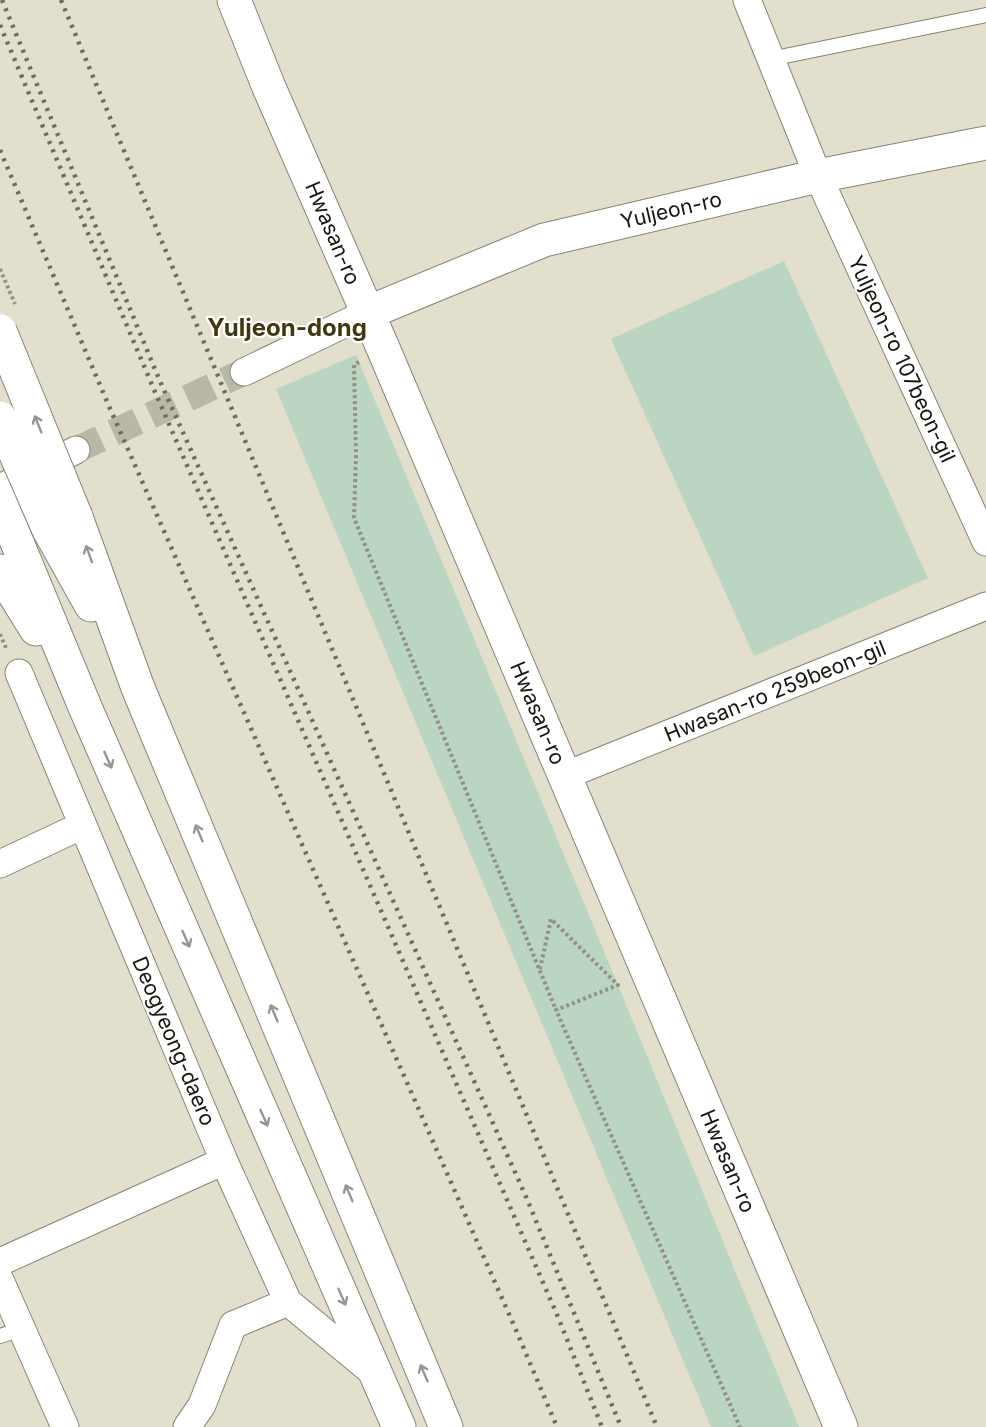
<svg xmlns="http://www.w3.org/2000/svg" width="986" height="1427" viewBox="0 0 986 1427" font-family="Inter,sans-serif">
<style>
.green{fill:#bad5c1}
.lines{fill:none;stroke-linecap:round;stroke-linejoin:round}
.minor-tunnel{stroke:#b9b7a6;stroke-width:27;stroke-dasharray:27 14;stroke-linecap:butt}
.service-casing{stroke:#888574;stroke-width:16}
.minor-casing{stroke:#888574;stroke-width:29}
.tertiary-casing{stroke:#888574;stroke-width:35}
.path{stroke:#939183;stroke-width:4;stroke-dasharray:3 3;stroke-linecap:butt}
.service{stroke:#fff;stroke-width:14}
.minor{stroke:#fff;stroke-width:27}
.tertiary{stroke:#fff;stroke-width:33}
.rail{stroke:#6d6c5f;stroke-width:4.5;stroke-dasharray:3 6;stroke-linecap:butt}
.tertiary-bridge-casing{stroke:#888574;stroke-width:35;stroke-linecap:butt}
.tertiary-bridge{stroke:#fff;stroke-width:33}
.oneway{stroke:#979693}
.labels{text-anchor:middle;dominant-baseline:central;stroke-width:4.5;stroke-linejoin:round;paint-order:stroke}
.street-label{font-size:21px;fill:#17160f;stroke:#fff}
.quarter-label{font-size:24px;font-weight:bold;fill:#41380e;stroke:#fff}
</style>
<rect width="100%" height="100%" fill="#e2dfcc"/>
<path class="green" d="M784,261l144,317 -174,78 -143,-317z
M356,355l262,630 181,442h-88l-435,-1038z"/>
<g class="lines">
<path class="minor-tunnel" d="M76,450l168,-78"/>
<defs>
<path id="service" d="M770,59l216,-44
M0,1336l22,-7"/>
<path id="minor" d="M747,0l71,176 168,366
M244,372l123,-59
M0,488l76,-38
M19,673l205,488 64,141 87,72
M564,776l422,-170
M0,864l83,-39
M0,1262l224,-101
M0,1280l65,147
M187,1427l15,-22 31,-80 55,-23"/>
<path id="tertiary" d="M234,0l34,85 115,263 458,1079
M367,313l177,-73 274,-64 168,-33
M0,501l85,206 314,720
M76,517l62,171 308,739
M49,530l42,75
M0,571l36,58"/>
</defs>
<use href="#service" class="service-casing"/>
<use href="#minor" class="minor-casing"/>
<use href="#tertiary" class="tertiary-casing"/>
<path class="path" d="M0,269l15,35
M359,362l-5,3 2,90 -2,63 202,492
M0,634l7,16
M540,969l11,-50 67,66 -62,25 184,417"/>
<use href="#service" class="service"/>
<use href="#minor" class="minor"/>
<use href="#tertiary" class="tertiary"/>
<path class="rail" d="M2,0l157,379 368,820 94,228
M61,0l596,1427
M0,25l152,360 406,932 44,110
M0,150l108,254 408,926 41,97"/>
<defs>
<path id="tertiary-bridge" d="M0,331l76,186
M0,418l49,112"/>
</defs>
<use href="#tertiary-bridge" class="tertiary-bridge-casing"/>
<use href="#tertiary-bridge" class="tertiary-bridge"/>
</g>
<defs><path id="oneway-shaft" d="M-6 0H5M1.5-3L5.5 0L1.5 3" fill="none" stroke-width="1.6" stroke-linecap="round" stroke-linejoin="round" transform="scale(1.5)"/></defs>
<g class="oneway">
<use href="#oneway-shaft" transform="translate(38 424) rotate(-112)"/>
<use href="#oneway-shaft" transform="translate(89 554) rotate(-110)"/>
<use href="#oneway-shaft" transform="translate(108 760) rotate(66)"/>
<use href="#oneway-shaft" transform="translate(199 833) rotate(-113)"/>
<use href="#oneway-shaft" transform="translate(186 939) rotate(66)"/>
<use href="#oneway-shaft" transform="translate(274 1013) rotate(-113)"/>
<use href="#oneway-shaft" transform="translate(264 1118) rotate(66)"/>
<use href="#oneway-shaft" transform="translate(349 1193) rotate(-113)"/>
<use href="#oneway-shaft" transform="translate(342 1297) rotate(66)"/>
<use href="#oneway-shaft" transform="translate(424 1373) rotate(-113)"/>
</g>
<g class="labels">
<g class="street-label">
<text transform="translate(671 210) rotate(-13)">Yuljeon-ro</text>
<text transform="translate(333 233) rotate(67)">Hwasan-ro</text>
<text transform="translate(902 359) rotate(65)">Yuljeon-ro 107beon-gil</text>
<text transform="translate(775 691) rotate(-22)">Hwasan-ro 259beon-gil</text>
<text transform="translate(538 713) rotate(67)">Hwasan-ro</text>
<text transform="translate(174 1041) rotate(67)">Deogyeong-daero</text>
<text transform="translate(728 1161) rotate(67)">Hwasan-ro</text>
</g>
<g class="quarter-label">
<text x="287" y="327">Yuljeon-dong</text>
</g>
</g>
</svg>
